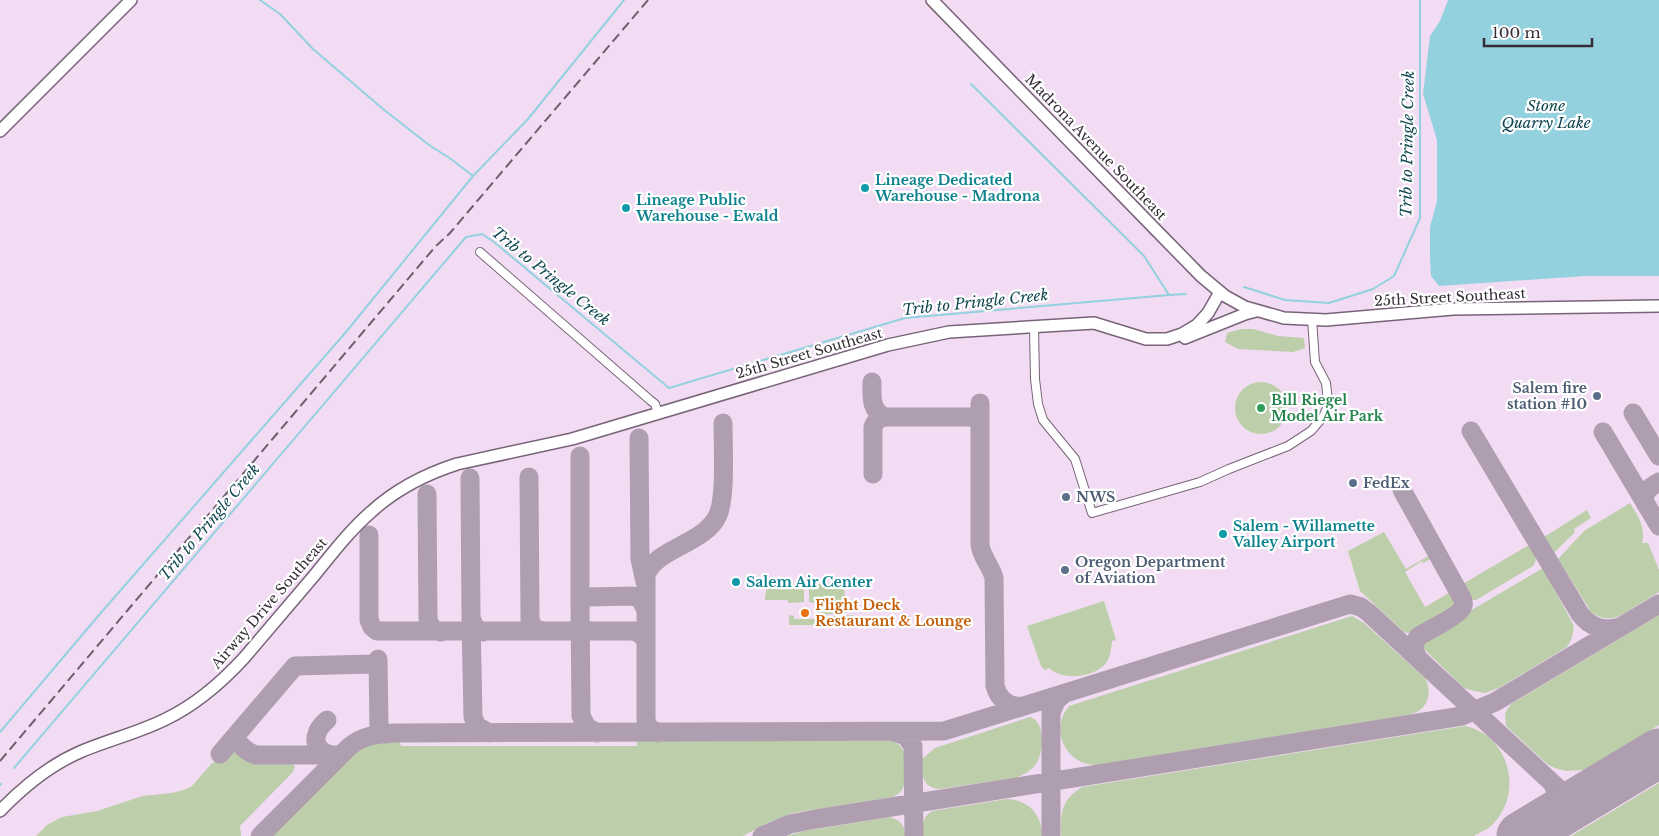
<svg xmlns="http://www.w3.org/2000/svg" width="1659" height="836" viewBox="0 0 1659 836" font-family="'Libre Baskerville',serif">
<style>
.green{fill:#bdceaa}
.water{fill:#93d1df}
.lines{fill:none;stroke-linecap:round;stroke-linejoin:round}
.stream{stroke:#93d1df;stroke-width:2}
.taxiway{stroke:#ae9eb0;stroke-width:19}
.runway{stroke:#ae9eb0;stroke-width:49}
.street-casing{stroke:#776478;stroke-width:10}
.secondary-casing{stroke:#776478;stroke-width:14}
.street{stroke:#fff;stroke-width:8}
.secondary{stroke:#fff;stroke-width:11}
.rail{stroke:#6b5f6c;stroke-width:2;stroke-dasharray:10 5;stroke-linecap:butt}
.culture-dot{fill:#0f9aa8;stroke:#fff;stroke-width:2}
.service-dot{fill:#5c6f8a;stroke:#fff;stroke-width:2}
.leisure-dot{fill:#2e9e5b;stroke:#fff;stroke-width:2}
.food-dot{fill:#e8710a;stroke:#fff;stroke-width:2}
.labels{text-anchor:middle;dominant-baseline:central;stroke-width:4.5;stroke-linejoin:round;paint-order:stroke}
.street-label{font-size:14px;fill:#352d36;stroke:#fff}
.culture-label{font-size:14px;font-weight:bold;fill:#0d838f;stroke:#fff;text-anchor:start}
.service-label{font-size:14px;font-weight:bold;fill:#4e5e75;stroke:#fff;text-anchor:start}
.leisure-label{font-size:14px;font-weight:bold;fill:#27864d;stroke:#fff;text-anchor:start}
.food-label{font-size:14px;font-weight:bold;fill:#c56008;stroke:#fff;text-anchor:start}
.water-label{font-size:15px;font-style:italic;fill:#104752;stroke:#fff}
</style>
<rect width="100%" height="100%" fill="#f2dcf3"/>
<path class="green" d="M1241,329h12l25,7 26,2 1,10 -12,4 -55,-3 -13,-7 2,-9z
M1235 408a26 26 0 1 1 52 0a26 26 0 1 1-52 0Z
M1630,503c8,13 16,25 12,40h6l11,27v22l-39,24c-11,4 -20,3 -29,-4l-33,-53 26,-28z
M1587,510l4,8 -17,11 1,3 -21,21 -10,-16z
M1384,532l22,37 24,-14 2,3 -9,5 -1,-2 -17,11 20,35 27,-16 6,10 -3,7 -44,26 -7,-2 -44,-41 -12,-40z
M1529,545c5,7 10,13 4,21l-57,34c-9,0 -11,-7 -15,-15z
M1543,568l31,58 -2,12 -5,9 -68,41 -14,5 -11,-2 -10,-3 -40,-39 -2,-7 4,-5z
M768,581l5,2 31,2v17l-15,1 -2,-3h-22l2,-17z
M841,583l3,2 2,28 -28,2 -3,-12 -6,-1v-17z
M1104,601l12,39 -4,1c-1,8 -1,15 -6,22 -12,15 -43,18 -57,5l-4,2 -4,-4 -14,-40z
M789,615l5,1v3h23v-2l36,-2v10h-64z
M1659,615v110l-75,45 -18,1 -11,-3 -8,-4 -41,-38 -1,-13 6,-9z
M1352,616l12,7 61,55c9,17 1,34 -17,37l-311,50c-31,1 -48,-35 -28,-59z
M1030,717c16,5 14,35 6,47 -5,7 -13,11 -20,14l-77,11c-18,-2 -17,-16 -17,-30l13,-11z
M1465,726c44,9 59,66 28,98 -4,5 -13,8 -19,12h-413c0,-23 -1,-35 21,-49z
M637,741h256c5,2 9,6 11,11 2,5 1,11 1,17 1,12 1,22 -12,28l-100,16 -26,10 -24,13h-471l80,-80c16,-14 28,-14 48,-14l1,4h236z
M234,748h5c13,14 31,13 50,11l6,8 -2,5 -53,54 1,10h-205l11,-11 15,-8 35,-6 46,-15 29,-3 12,-3 8,-4 20,-23 10,-5 5,-5z
M1659,783v53h-88z
M1007,799c21,1 35,15 35,37h-120c0,-10 0,-19 10,-25z
M890,817c10,3 15,8 16,19h-120l18,-5z"/>
<path class="water" d="M1448,0h211v276h-73l-147,10 -8,-10 -1,-18v-31l7,-26v-61l-14,-46 7,-58 10,-15z"/>
<g class="lines">
<path class="stream" d="M260,0l20,14 33,35 70,60 46,36 22,14 22,17
M971,84l173,172 25,39 17,-1
M1244,287l41,13 44,3 44,-14 21,-13 26,-58v-218
M0,732l99,-117 247,-283 127,-156 55,-57 96,-119
M14,768l452,-531 16,-3 12,8 175,146 236,-70 264,-23
M0,785l1,-1"/>
<path class="taxiway" d="M872,382c0,14 -2,29 13,35
M980,403v142c2,13 11,21 14,33l1,108c4,14 14,22 29,20
M1633,413l26,43
M1471,431l109,183c10,13 24,18 40,13
M1603,432l56,94
M639,438l1,121 5,23
M580,456v147
M873,474v-47c2,-6 6,-9 12,-10h95
M529,477l1,143 4,8 8,3
M470,478l1,140 4,9 8,5
M1402,490l60,108c1,3 2,5 1,8 -2,9 -36,25 -44,30 -6,7 -6,14 -1,22
M427,494l1,124c1,8 5,12 13,14
M1645,503c-2,-12 5,-16 14,-21
M369,535v85l3,7 5,4h257l9,5 3,7
M471,619l2,98 4,9 12,7
M378,659l1,69 3,4 5,2
M327,720c-4,4 -9,8 -10,14 -4,10 4,19 14,21
M895,732l11,4 7,10 1,90
M597,733l-10,-6 -6,-11 -1,-113 2,-3 5,-3 46,-1 7,3 5,9
M658,733l-9,-5 -3,-8v-145c10,-27 59,-31 72,-60 8,-19 5,-69 5,-92
M237,734c-1,10 10,18 19,21h82l4,-1
M220,754l75,-88 78,-2 4,2 1,4
M1547,821c9,-13 14,-23 5,-38
M260,836l89,-89c14,-12 29,-13 46,-14l549,-2 406,-127 11,3 8,6 193,179 14,5 18,-5
M762,836l28,-12 26,-5 646,-103 33,-14 164,-98
M1051,836v-123l5,-12 9,-8"/>
<path class="runway" d="M1521,836l138,-83"/>
<defs>
<path id="street" d="M480,252l170,148 5,4 3,9
M1034,327l1,52 3,25 5,16 32,39 17,54 108,-31 29,-13 59,-23 23,-15 12,-14 4,-9 1,-7 -2,-18 -11,-21 -3,-43"/>
<path id="secondary" d="M932,0l222,228 47,48 24,20 20,11 39,11 42,2 127,-11 206,-3
M0,131l131,-131
M1185,338l60,-24 11,-3
M0,811c23,-24 48,-45 80,-59 28,-12 58,-19 86,-33 31,-15 55,-36 78,-61 23,-27 46,-54 69,-81 18,-22 36,-46 58,-65 24,-22 55,-38 86,-48l115,-25 316,-94 61,-13 145,-9 52,16h21l15,-5 15,-9 11,-12 12,-21"/>
</defs>
<use href="#street" class="street-casing"/>
<use href="#secondary" class="secondary-casing"/>
<use href="#street" class="street"/>
<use href="#secondary" class="secondary"/>
<path class="rail" d="M0,761l435,-514 15,-14 198,-233"/>
</g>
<g class="culture-dot">
<circle cx="865" cy="188" r="5"/>
<circle cx="626" cy="208" r="5"/>
<circle cx="1223" cy="534" r="5"/>
<circle cx="736" cy="582" r="5"/>
</g>
<g class="service-dot">
<circle cx="1597" cy="396" r="5"/>
<circle cx="1353" cy="483" r="5"/>
<circle cx="1066" cy="497" r="5"/>
<circle cx="1065" cy="570" r="5"/>
</g>
<circle class="leisure-dot" cx="1261" cy="408" r="5"/>
<circle class="food-dot" cx="805" cy="613" r="5"/>
<g class="labels">
<g class="street-label">
<text transform="translate(1096 147) rotate(46)">Madrona Avenue Southeast</text>
<text transform="translate(1450 297) rotate(-3)">25th Street Southeast</text>
<text transform="translate(809 353) rotate(-16)">25th Street Southeast</text>
<text transform="translate(269 603) rotate(-49)">Airway Drive Southeast</text>
</g>
<g class="culture-label">
<text x="875" y="180">Lineage Dedicated<tspan x="875" dy="16">Warehouse - Madrona</tspan></text>
<text x="636" y="200">Lineage Public<tspan x="636" dy="16">Warehouse - Ewald</tspan></text>
<text x="1233" y="526">Salem - Willamette<tspan x="1233" dy="16">Valley Airport</tspan></text>
<text x="746" y="582">Salem Air Center</text>
</g>
<g class="service-label">
<text x="1587" y="388" text-anchor="end">Salem fire<tspan x="1587" dy="16">station #10</tspan></text>
<text x="1363" y="483">FedEx</text>
<text x="1076" y="497">NWS</text>
<text x="1075" y="562">Oregon Department<tspan x="1075" dy="16">of Aviation</tspan></text>
</g>
<g class="leisure-label">
<text x="1271" y="400">Bill Riegel<tspan x="1271" dy="16">Model Air Park</tspan></text>
</g>
<g class="food-label">
<text x="815" y="605">Flight Deck<tspan x="815" dy="16">Restaurant &amp; Lounge</tspan></text>
</g>
<g class="water-label">
<text x="1546" y="105">Stone<tspan x="1546" dy="17">Quarry Lake</tspan></text>
<text transform="translate(1407 144) rotate(-89)">Trib to Pringle Creek</text>
<text transform="translate(551 276) rotate(39)">Trib to Pringle Creek</text>
<text transform="translate(975 302) rotate(-6)">Trib to Pringle Creek</text>
<text transform="translate(209 522) rotate(-50)">Trib to Pringle Creek</text>
</g>
</g>
<path d="M1484 38v8h108v-8" fill="none" stroke="#352d36" stroke-width="2.5"/>
<text x="1492" y="38" font-size="15" fill="#352d36" stroke="#ffffff" stroke-width="4" paint-order="stroke">100 m</text>
</svg>
